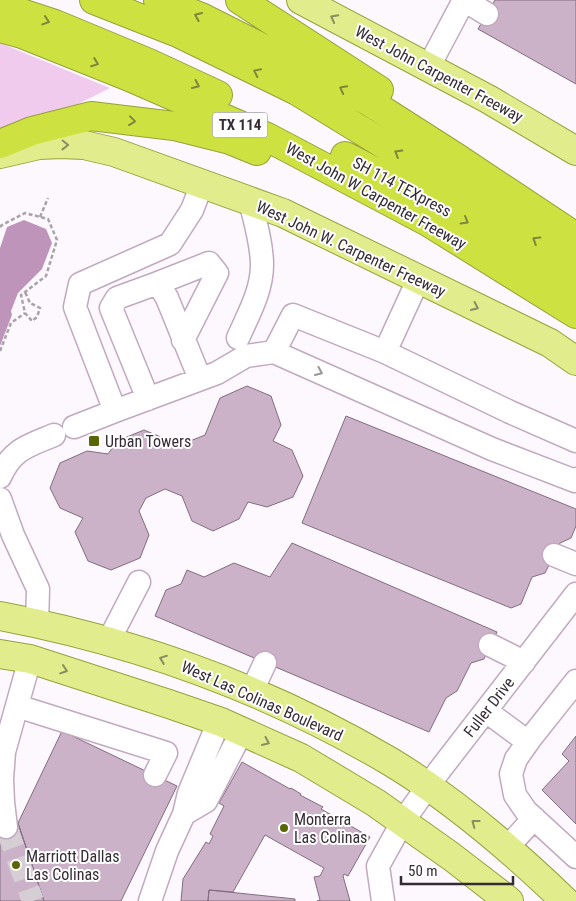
<svg xmlns="http://www.w3.org/2000/svg" width="576" height="901" viewBox="0 0 576 901" font-family="'Roboto Condensed',sans-serif">
<style>
.green{fill:#f0cbed}
.water{fill:#be94bb}
.building{fill:#cbb2c8;stroke:#826c81}
.lines{fill:none;stroke-linecap:round;stroke-linejoin:round}
.minor-tunnel{stroke:#d5cfd5;stroke-width:22;stroke-dasharray:22 11;stroke-linecap:butt}
.minor-casing{stroke:#c1a9bf;stroke-width:25}
.major-casing{stroke:#98a13c;stroke-width:30}
.highway-casing{stroke:#98a13c;stroke-width:30}
.path{stroke:#a9a2a9;stroke-width:2.5;stroke-dasharray:4 2.5;stroke-linecap:butt}
.minor{stroke:#fff;stroke-width:22}
.major{stroke:#e1ed8d;stroke-width:28}
.highway{stroke:#cde141;stroke-width:28}
.oneway{stroke:#81863a}
.oneway2{stroke:#8b8c60}
.oneway3{stroke:#9a959a}
.poi-dot{fill:#5a6506;stroke:#fff;stroke-width:2}
.labels{text-anchor:middle;dominant-baseline:central;stroke-width:4;stroke-linejoin:round;paint-order:stroke}
.shield{fill:#fff;stroke:#726b71;stroke-width:1}
.shield-label{font-size:15px;font-weight:bold;fill:#352b34}
.street-label{font-size:16px;fill:#352b34;stroke:#fff}
.poi-label{font-size:16px;fill:#352b34;stroke:#fff;text-anchor:start}
</style>
<rect width="100%" height="100%" fill="#fdf8fd"/>
<path class="green" d="M0,43l110,45 -60,30 -50,18z"/>
<path class="water" d="M24,220l22,9 6,14 -10,26 -24,24 -7,18 1,4 -12,31v-98l7,-21z"/>
<path class="building" d="M495,0h81v84l-98,-55z
M247,386l24,10 10,29 -8,16 19,9 11,26 -10,21 -26,10 -19,-5 -9,17 -26,12 -21,-10 -10,-25 -17,-7 -19,9 -7,13 10,24 -9,23 -29,12 -23,-9 -13,-29 8,-14 -23,-10 -10,-20 10,-25 27,-12 21,3 9,-13 27,-11 36,15 25,-10 15,-37z
M346,416l230,93v17l-5,12 -11,5 -15,30 -13,4 -11,27 -10,4 -209,-85z
M292,543l205,89 -13,27 -13,4 -14,28 -11,7 -17,34 -274,-116 11,-26 15,-6 6,-14 17,7 30,-14 36,14z
M62,731l115,55 -56,115h-77l-26,-78z
M576,736v88l-34,-34 27,-29 -7,-7z
M242,762l48,27 1,-1 10,6 -1,1 23,12 -2,2 49,28 -22,39 -4,-2 -1,2 7,25h-33l3,-1 -6,-23 6,-1 4,-8 -59,-33 -32,57 -24,-2 -1,11h-27l2,-22 23,-37 3,2 4,-8 -3,-2 14,-28 -5,-3z
M18,823l26,78h-44v-71z
M209,890l86,9v2h-87z"/>
<g class="lines">
<path class="minor-tunnel" d="M6,827l27,74"/>
<defs>
<path id="minor" d="M464,0l23,14
M428,68l36,-68
M158,283l51,-20 8,10 -34,67
M238,338c10,-23 24,-47 24,-73 0,-21 -7,-44 -12,-64
M274,352l19,-37 92,37 125,60 66,29
M385,352l33,-72
M148,399l-37,-91 6,-10 41,-15 9,15 33,81
M115,411l102,-38 29,-17 28,-4 218,97 83,32 1,-2
M74,427l41,-16 -40,-104 5,-23 90,-40 22,-34 10,-26
M0,477c12,-28 28,-31 54,-42
M0,499l13,36 25,54 -1,36
M554,555l22,9
M108,642l31,-60
M490,645l34,17
M576,681l-46,58 -14,20 -5,15 4,21 11,16 50,46
M251,693l14,-30
M17,706l149,47 -11,22
M486,711l42,31
M184,814l22,-13 36,-70
M6,827l-3,-25 -1,-23 2,-27 26,-93
M506,849l28,-31
M150,901l17,-50 17,-37 5,-21 25,-60 7,-11
M383,901l-5,-35 25,-45 36,-50 137,-177"/>
<path id="major" d="M301,0l187,99 88,52
M0,154l39,-9 22,-1 23,1 30,7 169,61 267,130 26,18
M0,616c137,26 271,75 391,146 63,38 121,88 174,139
M0,654l30,5 139,45 52,18 80,36 75,45 76,54 57,44"/>
<path id="highway" d="M94,0l84,33 119,58 124,76 155,100
M158,0l43,17 167,84 86,55 122,81
M240,0l139,90
M0,6l55,18 94,39 69,32
M0,28l22,6 105,42 140,61 161,85 148,92
M0,144l32,-13 59,-15 83,10 56,14 27,11
M345,156c79,40 157,84 231,134"/>
</defs>
<use href="#minor" class="minor-casing"/>
<use href="#major" class="major-casing"/>
<use href="#highway" class="highway-casing"/>
<path class="path" d="M40,217l8,-19
M0,227l2,-2 23,-12 23,6 9,21 -11,36 -25,19 4,18 7,8 5,-4 3,-9 -10,-5 -5,-11
M0,351l11,-28 14,-10"/>
<use href="#minor" class="minor"/>
<use href="#major" class="major"/>
<use href="#highway" class="highway"/>
</g>
<defs><path id="oneway-chevron" d="M-2-3.5L2.5 0L-2 3.5" fill="none" stroke-width="1.6" stroke-linecap="round" stroke-linejoin="round" transform="scale(1.25)"/></defs>
<g class="oneway">
<use href="#oneway-chevron" transform="translate(198 16) rotate(-157)"/>
<use href="#oneway-chevron" transform="translate(46 21) rotate(18)"/>
<use href="#oneway-chevron" transform="translate(95 63) rotate(21)"/>
<use href="#oneway-chevron" transform="translate(257 72) rotate(-154)"/>
<use href="#oneway-chevron" transform="translate(196 85) rotate(25)"/>
<use href="#oneway-chevron" transform="translate(343 89) rotate(-153)"/>
<use href="#oneway-chevron" transform="translate(132 121) rotate(7)"/>
<use href="#oneway-chevron" transform="translate(398 153) rotate(-149)"/>
<use href="#oneway-chevron" transform="translate(465 221) rotate(30)"/>
<use href="#oneway-chevron" transform="translate(536 240) rotate(-148)"/>
</g>
<g class="oneway2">
<use href="#oneway-chevron" transform="translate(334 18) rotate(-152)"/>
<use href="#oneway-chevron" transform="translate(65 145) rotate(1)"/>
<use href="#oneway-chevron" transform="translate(475 307) rotate(25)"/>
<use href="#oneway-chevron" transform="translate(163 659) rotate(-159)"/>
<use href="#oneway-chevron" transform="translate(64 670) rotate(18)"/>
<use href="#oneway-chevron" transform="translate(266 742) rotate(24)"/>
<use href="#oneway-chevron" transform="translate(475 823) rotate(-143)"/>
</g>
<use class="oneway3" href="#oneway-chevron" transform="translate(319 372) rotate(24)"/>
<g class="poi-dot">
<rect x="88" y="435" width="12" height="12" rx="2.5"/>
<circle cx="284" cy="828" r="5"/>
<circle cx="16" cy="865" r="5"/>
</g>
<g class="labels">
<rect class="shield" x="212.5" y="112.5" width="55" height="25" rx="4"/>
<g class="shield-label">
<text x="240" y="125">TX 114</text>
</g>
<g class="street-label">
<text transform="translate(439 74) rotate(28)">West John Carpenter Freeway</text>
<text transform="translate(402 187) rotate(28)">SH 114 TEXpress</text>
<text transform="translate(376 196) rotate(29)">West John W Carpenter Freeway</text>
<text transform="translate(351 249) rotate(25)">West John W. Carpenter Freeway</text>
<text transform="translate(262 701) rotate(24)">West Las Colinas Boulevard</text>
<text transform="translate(489 707) rotate(-52)">Fuller Drive</text>
</g>
<g class="poi-label">
<text x="105" y="441">Urban Towers</text>
<text x="294" y="819">Monterra<tspan x="294" dy="18">Las Colinas</tspan></text>
<text x="26" y="856">Marriott Dallas<tspan x="26" dy="18">Las Colinas</tspan></text>
</g>
</g>
<path d="M401 876v8h112v-8" fill="none" stroke="#352b34" stroke-width="2.5"/>
<text x="408" y="876" font-size="15" fill="#352b34" stroke="#ffffff" stroke-width="4" paint-order="stroke">50 m</text>
</svg>
